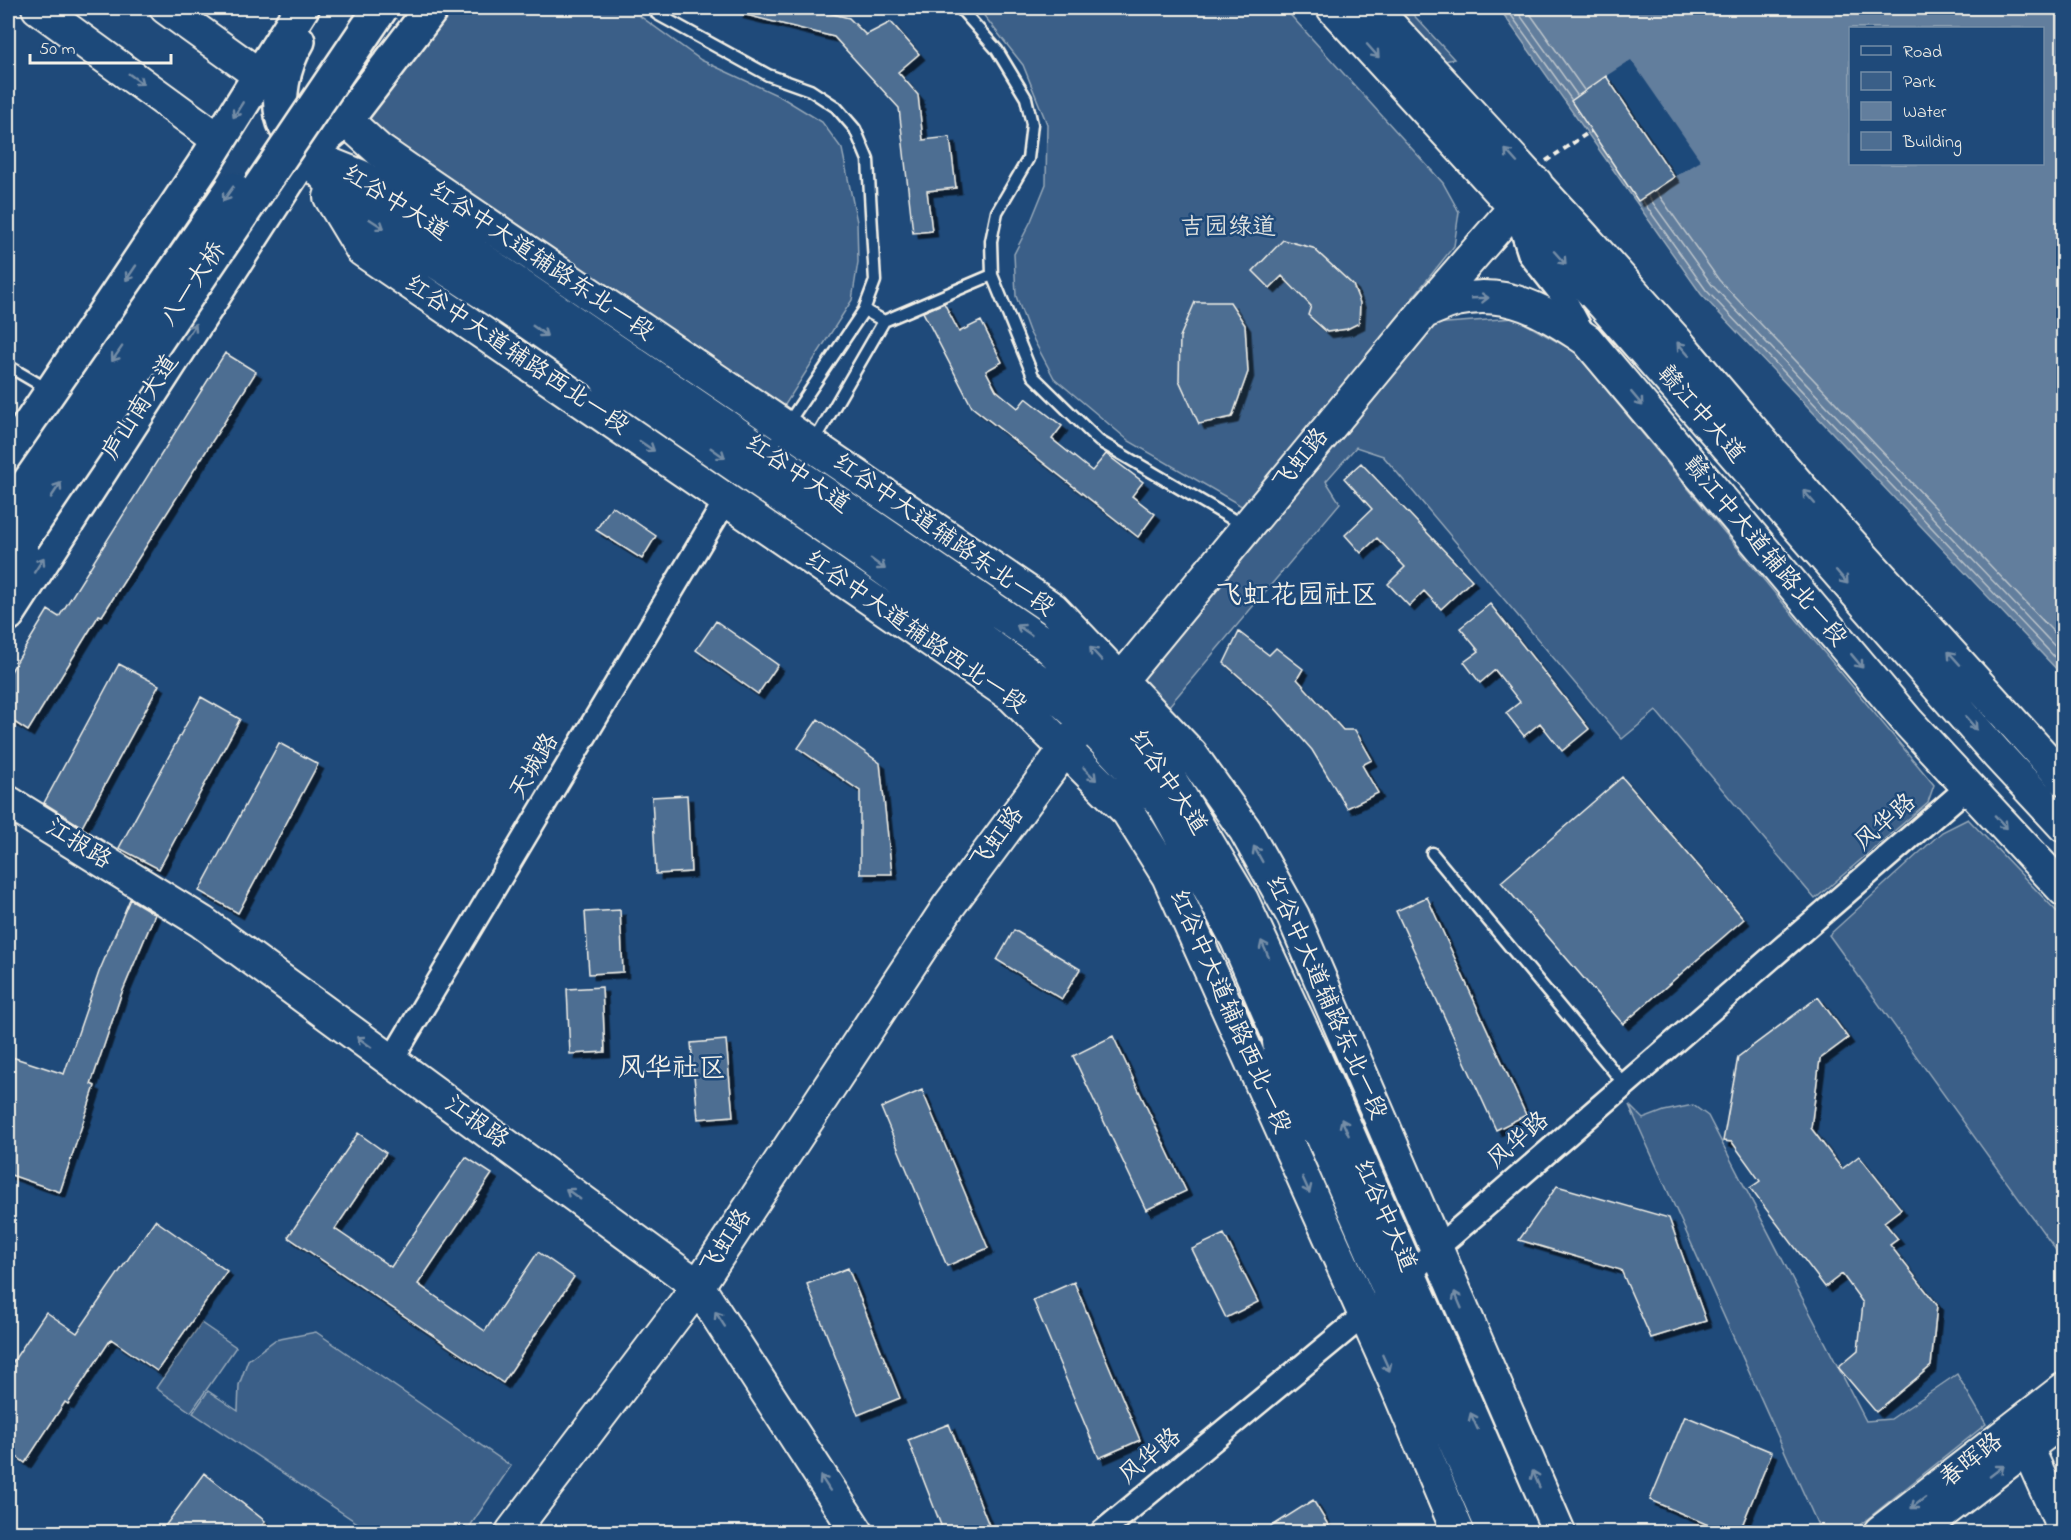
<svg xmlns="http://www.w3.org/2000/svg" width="2071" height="1540" viewBox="0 0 2071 1540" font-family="'Indie Flower','LXGW WenKai TC',sans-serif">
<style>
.green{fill:#3a5f88;stroke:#97a8b8;stroke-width:1.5}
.water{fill:#627e9d;stroke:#9cacbb;stroke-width:1.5;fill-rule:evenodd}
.pier{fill:#1f4a7a}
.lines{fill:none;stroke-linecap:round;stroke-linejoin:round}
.shore{stroke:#bac3ca;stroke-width:1.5}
.building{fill:#4d6e92;stroke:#f4f1e8;stroke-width:1.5;filter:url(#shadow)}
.lane-casing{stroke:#f4f1e8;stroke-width:15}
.street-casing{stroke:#f4f1e8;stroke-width:27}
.secondary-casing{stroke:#f4f1e8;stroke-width:36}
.primary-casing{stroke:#f4f1e8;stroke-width:38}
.highway-casing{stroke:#f4f1e8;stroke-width:38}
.path{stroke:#f4f1e8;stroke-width:4;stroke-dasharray:6 4.5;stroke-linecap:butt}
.lane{stroke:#1f4a7a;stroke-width:10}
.street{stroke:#1f4a7a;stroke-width:22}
.secondary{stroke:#1f4a7a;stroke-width:32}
.primary{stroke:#1f4a7a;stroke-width:33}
.highway{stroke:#1f4a7a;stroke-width:33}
.highway-bridge-casing{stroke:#f4f1e8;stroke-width:38;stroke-linecap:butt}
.highway-bridge{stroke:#1f4a7a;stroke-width:33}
.oneway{stroke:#748da6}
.labels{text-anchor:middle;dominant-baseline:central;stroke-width:5;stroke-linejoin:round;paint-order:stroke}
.street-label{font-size:24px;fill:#f4f1e8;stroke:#1f4a7a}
.park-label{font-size:24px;fill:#e1e2de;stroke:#1f4a7a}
.quarter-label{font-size:27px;fill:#f4f1e8;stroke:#1f4a7a}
</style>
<defs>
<filter id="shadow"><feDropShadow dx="5.5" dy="5.5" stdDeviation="0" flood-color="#0009"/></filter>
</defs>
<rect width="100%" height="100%" fill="#1f4a7a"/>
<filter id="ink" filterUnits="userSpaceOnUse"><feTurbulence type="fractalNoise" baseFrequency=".0167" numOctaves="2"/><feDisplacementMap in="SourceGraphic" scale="12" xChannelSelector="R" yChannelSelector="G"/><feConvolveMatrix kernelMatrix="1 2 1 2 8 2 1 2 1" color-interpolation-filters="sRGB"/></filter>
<g filter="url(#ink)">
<path class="green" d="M450,8h189l1,8 61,44 80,37 41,25 20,27 15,73 1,40 -6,38 -69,108 -416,-287z
M978,8h306l159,175 16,29 -5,34 -209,262 -116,-67 -75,-63 -25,-47 -13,-35 -2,-42 17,-33 15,-37 1,-60 -24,-59z
M1387,8h20l47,51 -14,3z
M1515,318l59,33 360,434 -6,17 -113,97 -159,-188 -34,28 -239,-283 -27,-9 -30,34 14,22 -171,203 -34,-28 298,-354z
M1968,819l95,99v342l-234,-325 113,-103z
M1629,1105l14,14 21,-8 29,-6 15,11 158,305 25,-2 66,-45 29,50 -135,108h-30z
M201,1323l35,24 -45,65 -35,-24z
M316,1332l195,134 -45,66h-95l-178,-119 15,-22 30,20 1,-26 9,-25 27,-20z"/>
<path class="water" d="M1499,8h564v668l-362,-382zM1850,28h192v136h-192z"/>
<path class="pier" d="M1631,60l70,101 -27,16 -68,-101z"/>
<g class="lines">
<path class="shore" d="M1506,8l65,91
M1515,8l62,87
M1526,8l58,82
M1656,191l63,89 345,363
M1648,196l64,89 352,371
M1642,200l64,90 358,377"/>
</g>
<path class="building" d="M739,8h92l-2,5 20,5 17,17 25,-13 28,32 -21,18 20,23 5,45 27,-3 6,51 -29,3 5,40 -19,2 -14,-125 -65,-71 -96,-24z
M1606,76l68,101 -36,24 -67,-100z
M1283,240l30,8 40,37 7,18 -1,20 -12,6 -20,3 -19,-17 3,-9 -29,-30 -12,12 -17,-17z
M1195,302h35l15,23 3,47 -16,45 -33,7 -20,-44 1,-43z
M944,303l15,29 22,-11 21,41 -16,9 10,19 22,18 8,-10 36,28 -10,13 40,32 14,-17 37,28 -11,14 23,18 -17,23 -166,-130 -49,-95z
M225,353l31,19 -154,244 -3,-1 -71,116 -20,-13v-42l40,-66 11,7z
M1361,463l111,117 -31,29 -17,-18 -15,15 -21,-22 17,-17 -28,-29 -16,15 -16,-18 27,-26 -28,-31z
M612,506l44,30 -14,23 -46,-29z
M1490,604l99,125 -27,22 -22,-28 -16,13 -18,-23 14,-11 -25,-32 -15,13 -16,-21 15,-11 -19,-23z
M716,621l62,44 -20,29 -62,-44z
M1239,632l30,23 7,-7 27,21 -6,10 46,51h12l17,30 -10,5 16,28 -31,15 -35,-58 -38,-43 -50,-44z
M119,664l40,21 -77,142 -38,-24z
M201,697l39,22 -81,150 -40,-21z
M818,719l62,44 12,111h-32v-83l-62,-43z
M279,743l39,21 -80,149 -39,-22z
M1622,777l122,142 -121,105 -122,-142z
M687,795l4,77 -35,2 -4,-77z
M1427,897l99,218 -30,15 -100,-219z
M130,899l25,15 -34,81 -30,89 4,2 -35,106 -52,-18v-104l4,-13 52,17 35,-102z
M620,910l3,62 -34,2 -4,-62z
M1014,930l66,39 -18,30 -65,-39z
M602,987l3,65 -35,2 -3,-65z
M1818,997l30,41 -28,21 -9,69 31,41 17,-13 42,53 -17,13 14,17 -8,6 47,60 -6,61 -55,46 -38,-45 20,-17 5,-47 -21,-29 -17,13 -75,-99 10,-7 -28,-39 -9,-1 15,-84z
M1113,1036l73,155 -40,19 -73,-154z
M726,1040l7,76 -35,3 -7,-76z
M922,1090l66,158 -41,18 -66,-158z
M358,1133l28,20 -51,76 56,38 75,-110 26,17 -74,110 67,47 53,-79 36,25 -71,106 -215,-146z
M1557,1186l112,32 37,103 -55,17 -30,-68 -102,-30z
M155,1220l72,51 -70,100 -46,-32 -43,65 -3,-2 -40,61 -17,-13v-81l38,-57 31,21z
M1224,1234l34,68 -32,16 -34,-69z
M848,1268l52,130 -42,17 -51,-131z
M1074,1282l66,158 -41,18 -66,-158z
M1685,1416l87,36 -33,81h-12l-77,-33z
M949,1424l43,109h-48l-36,-93z
M204,1473l61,48 -7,12h-98z
M1313,1500l20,33h-72z"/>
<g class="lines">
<defs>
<path id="lane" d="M655,8l2,6 111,61 42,15 26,17 19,22 13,31 7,121 -11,29 -96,143
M960,8l37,42 29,48 6,26 -4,35 -31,53 -6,29 1,34 41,101 66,65 145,85
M864,310l20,11
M8,366l41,24
M594,381l9,13 19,11
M814,442l70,-121 108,-46
M1432,853l193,232
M1268,1042l2,19 26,65 18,16"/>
<path id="street" d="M1517,215l13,40 34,43 21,39
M391,1061l335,-561
M1400,1283l45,-42 523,-454
M1102,1532l273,-226"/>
<path id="secondary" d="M38,8l181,132
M166,8l93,67
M1333,8l270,296 394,450 67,72
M1374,8l208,227 96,108 130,153 256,283
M346,120l33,30 36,25 638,434 138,145 54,76 48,86 266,616
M305,154l55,22 688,470 68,64 49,61 77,129 71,153 209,479
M310,160l46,50 154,100 351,242 182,132 43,38 78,83 73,135 257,592
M330,197l32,53 650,446 116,116 40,64 226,504 64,152
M1425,312c10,-4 20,-9 31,-12 52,-12 90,12 131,40l322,383 155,167
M1107,697l317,-385 112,-129
M8,802l194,120 496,364 159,246
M2016,1431l11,16 37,83
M512,1532l186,-246 250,-379 129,-174
M1880,1532l184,-143
M1917,1532l147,-113"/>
<path id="primary" d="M298,41c-14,22 -24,62 -12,86 4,10 13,19 19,27
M8,457l195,-291 99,-158
M8,614l297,-460 41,-34 86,-112"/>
<path id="highway" d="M8,562l15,-24"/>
</defs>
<use href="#lane" class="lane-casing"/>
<use href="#street" class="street-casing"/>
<use href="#secondary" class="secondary-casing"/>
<use href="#primary" class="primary-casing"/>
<use href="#highway" class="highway-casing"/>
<path class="path" d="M1546,161l45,-30"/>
<use href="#lane" class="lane"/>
<use href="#street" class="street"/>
<use href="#secondary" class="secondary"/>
<use href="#primary" class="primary"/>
<use href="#highway" class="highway"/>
<defs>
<path id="highway-bridge" d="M8,513l224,-324
M23,538l358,-530"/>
</defs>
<use href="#highway-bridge" class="highway-bridge-casing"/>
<use href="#highway-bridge" class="highway-bridge"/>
</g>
<defs><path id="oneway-shaft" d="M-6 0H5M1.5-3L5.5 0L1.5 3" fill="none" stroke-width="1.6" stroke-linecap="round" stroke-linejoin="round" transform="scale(1.5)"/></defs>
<g class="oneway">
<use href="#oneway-shaft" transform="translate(1373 51) rotate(48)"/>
<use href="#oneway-shaft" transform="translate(136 79) rotate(36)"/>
<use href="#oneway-shaft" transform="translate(238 110) rotate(122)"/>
<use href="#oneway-shaft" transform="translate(1511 156) rotate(-132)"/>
<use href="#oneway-shaft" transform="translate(228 194) rotate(125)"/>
<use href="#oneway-shaft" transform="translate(377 224) rotate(33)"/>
<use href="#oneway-shaft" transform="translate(1560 258) rotate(48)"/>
<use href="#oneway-shaft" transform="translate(131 273) rotate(124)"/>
<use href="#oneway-shaft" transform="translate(1480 298) rotate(-2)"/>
<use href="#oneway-shaft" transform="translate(191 331) rotate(-57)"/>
<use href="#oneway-shaft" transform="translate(540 331) rotate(35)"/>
<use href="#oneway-shaft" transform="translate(1683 349) rotate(-131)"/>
<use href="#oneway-shaft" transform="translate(117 354) rotate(125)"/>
<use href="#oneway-shaft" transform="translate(1637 399) rotate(50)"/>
<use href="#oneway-shaft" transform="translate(647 446) rotate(34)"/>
<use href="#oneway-shaft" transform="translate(718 453) rotate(35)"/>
<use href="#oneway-shaft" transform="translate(56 490) rotate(-56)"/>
<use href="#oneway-shaft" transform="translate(1809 497) rotate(-131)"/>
<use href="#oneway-shaft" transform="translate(878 564) rotate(36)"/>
<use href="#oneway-shaft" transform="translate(39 565) rotate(-57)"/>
<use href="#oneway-shaft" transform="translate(1842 577) rotate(49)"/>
<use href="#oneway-shaft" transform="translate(1024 630) rotate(-146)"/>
<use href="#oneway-shaft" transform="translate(1096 654) rotate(-133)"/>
<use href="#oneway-shaft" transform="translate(1954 658) rotate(-132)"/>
<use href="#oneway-shaft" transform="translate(1857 661) rotate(50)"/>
<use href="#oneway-shaft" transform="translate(1971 723) rotate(49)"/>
<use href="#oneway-shaft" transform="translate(1090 774) rotate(45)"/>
<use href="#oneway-shaft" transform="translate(2001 822) rotate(47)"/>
<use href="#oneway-shaft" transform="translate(1258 854) rotate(-119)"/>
<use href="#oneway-shaft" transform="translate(1265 949) rotate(-115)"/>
<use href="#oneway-shaft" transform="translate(364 1042) rotate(-144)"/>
<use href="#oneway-shaft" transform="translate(1345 1127) rotate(-114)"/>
<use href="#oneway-shaft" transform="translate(1306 1185) rotate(66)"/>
<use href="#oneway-shaft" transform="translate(573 1194) rotate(-144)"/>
<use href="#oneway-shaft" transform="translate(1458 1300) rotate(-113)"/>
<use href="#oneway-shaft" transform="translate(720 1319) rotate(-123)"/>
<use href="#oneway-shaft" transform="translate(1386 1363) rotate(66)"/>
<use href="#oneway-shaft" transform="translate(1474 1421) rotate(-114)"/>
<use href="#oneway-shaft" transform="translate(1997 1471) rotate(-38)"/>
<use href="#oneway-shaft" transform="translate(1536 1479) rotate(-113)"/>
<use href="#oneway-shaft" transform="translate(825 1483) rotate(-123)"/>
<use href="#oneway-shaft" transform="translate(1918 1503) rotate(142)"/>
</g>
</g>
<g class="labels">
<g class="street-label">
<text transform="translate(395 204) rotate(32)">红谷中大道</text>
<text transform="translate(541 262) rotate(34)">红谷中大道辅路东北一段</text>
<text transform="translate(194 285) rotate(-56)">八一大桥</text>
<text transform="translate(516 356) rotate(34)">红谷中大道辅路西北一段</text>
<text transform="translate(141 408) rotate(-57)">庐山南大道</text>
<text transform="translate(1700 415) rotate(49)">赣江中大道</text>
<text transform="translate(1302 460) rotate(-51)">飞虹路</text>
<text transform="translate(797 475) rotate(34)">红谷中大道</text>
<text transform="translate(943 536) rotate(35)">红谷中大道辅路东北一段</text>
<text transform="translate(1764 552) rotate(50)">赣江中大道辅路北一段</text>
<text transform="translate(915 633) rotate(35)">红谷中大道辅路西北一段</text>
<text transform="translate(535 767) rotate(-59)">天城路</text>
<text transform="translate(1167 783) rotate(56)">红谷中大道</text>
<text transform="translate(1886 823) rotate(-41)">风华路</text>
<text transform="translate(998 839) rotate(-53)">飞虹路</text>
<text transform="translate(78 845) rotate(32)">江报路</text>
<text transform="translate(1325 998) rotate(66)">红谷中大道辅路东北一段</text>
<text transform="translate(1229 1012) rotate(66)">红谷中大道辅路西北一段</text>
<text transform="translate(476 1123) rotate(36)">江报路</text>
<text transform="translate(1519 1141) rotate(-41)">风华路</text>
<text transform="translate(1384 1216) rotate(66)">红谷中大道</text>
<text transform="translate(727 1242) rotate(-57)">飞虹路</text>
<text transform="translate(1151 1457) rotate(-40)">风华路</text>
<text transform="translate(1972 1461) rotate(-38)">春晖路</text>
</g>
<g class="park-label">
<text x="1228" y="228">吉园绿道</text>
</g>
<g class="quarter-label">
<text x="1297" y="596">飞虹花园社区</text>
<text x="672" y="1069">风华社区</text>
</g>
</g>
<rect width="2071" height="1540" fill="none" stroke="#1f4a7a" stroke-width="30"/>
<rect x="15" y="15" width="2041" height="1510" fill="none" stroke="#f4f1e8" stroke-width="2" filter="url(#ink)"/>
<rect x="1849" y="27" width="195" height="138" fill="#1f4a7a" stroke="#748da6" stroke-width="1.5"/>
<rect x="1861" y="46" width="30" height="9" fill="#1f4a7a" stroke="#748da6" stroke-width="1.5"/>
<text x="1903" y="57" font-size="18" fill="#f4f1e8">Road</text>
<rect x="1861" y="72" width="30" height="18" fill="#3a5f88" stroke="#748da6" stroke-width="1.5"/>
<text x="1903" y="87" font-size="18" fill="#f4f1e8">Park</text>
<rect x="1861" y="102" width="30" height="18" fill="#627e9d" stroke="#748da6" stroke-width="1.5"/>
<text x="1903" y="117" font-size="18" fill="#f4f1e8">Water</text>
<rect x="1861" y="132" width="30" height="18" fill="#4d6e92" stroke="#748da6" stroke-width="1.5"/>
<text x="1903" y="147" font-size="18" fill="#f4f1e8">Building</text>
<path d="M30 54v9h141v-9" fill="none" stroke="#f4f1e8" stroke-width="3"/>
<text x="39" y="54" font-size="18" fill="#f4f1e8" stroke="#1f4a7a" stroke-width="4.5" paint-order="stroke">50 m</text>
</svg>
